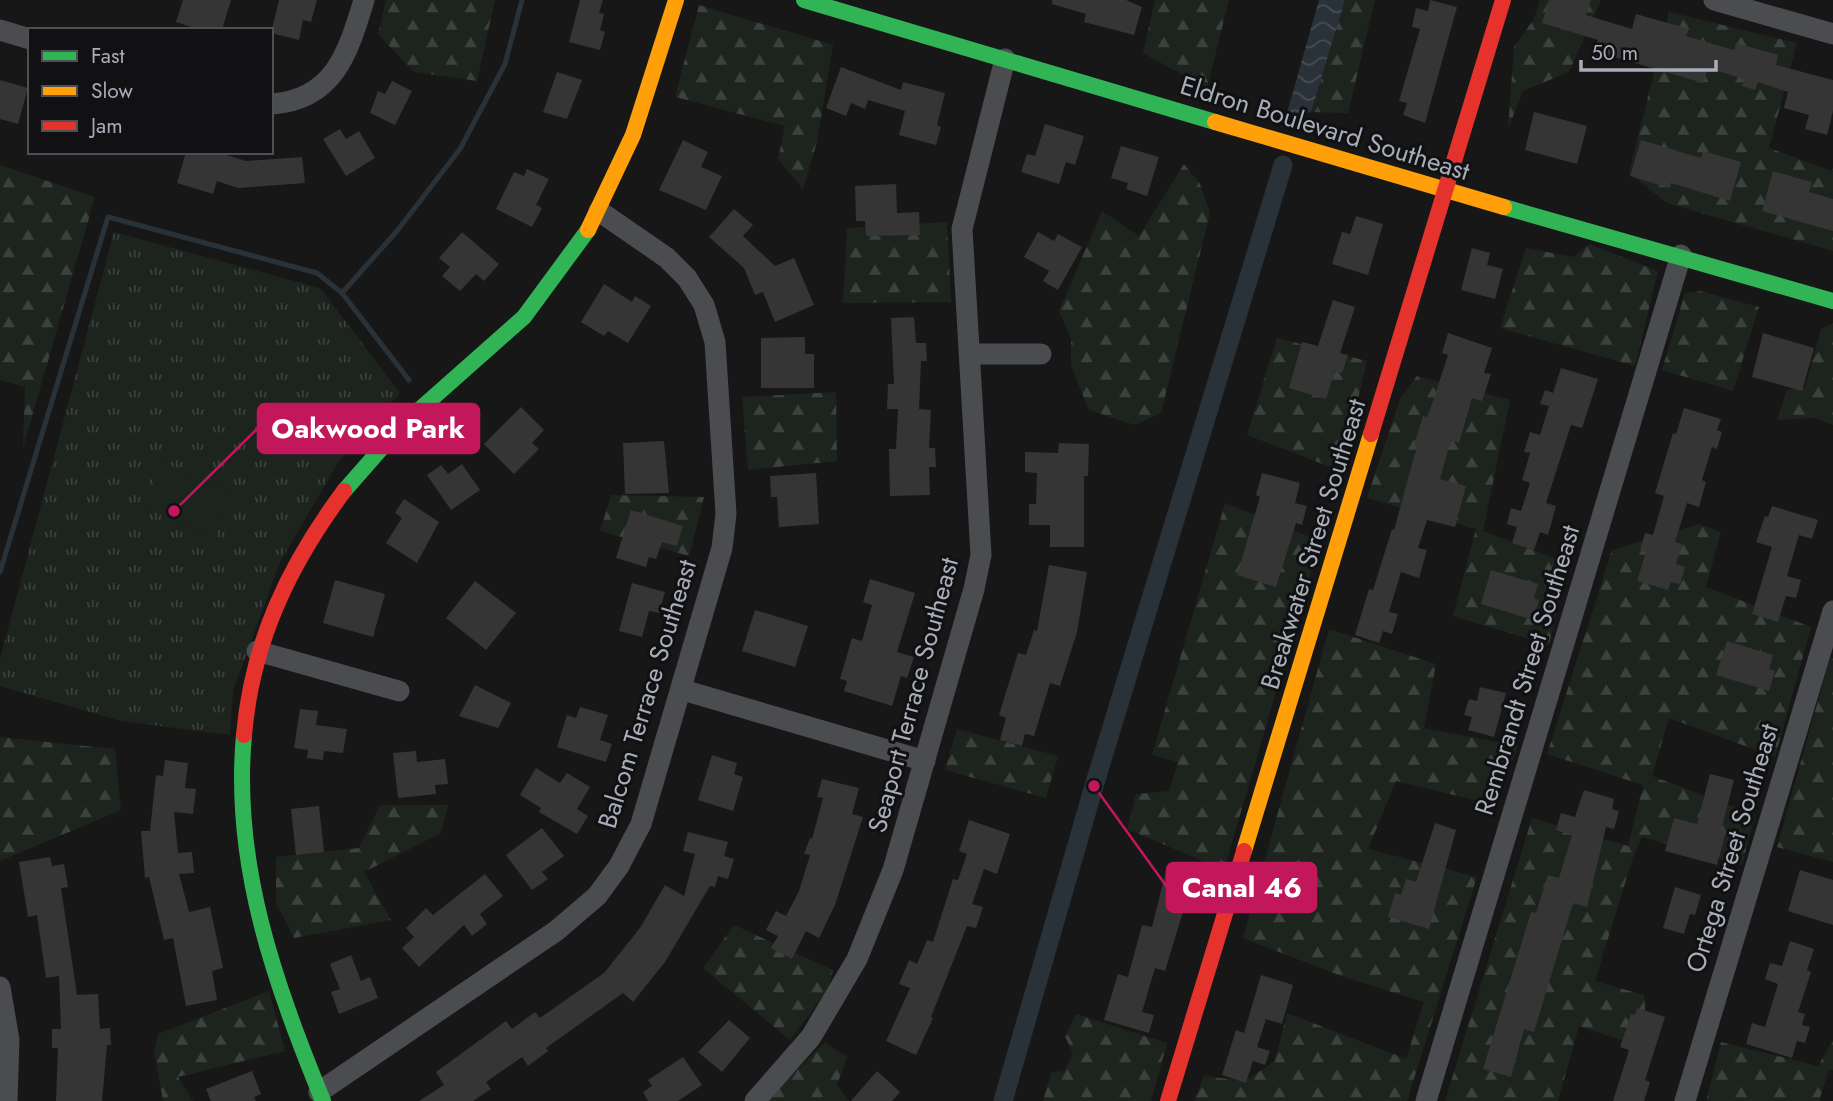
<svg xmlns="http://www.w3.org/2000/svg" width="1833" height="1101" viewBox="0 0 1833 1101" font-family="Jost,sans-serif">
<style>
.forest{fill:url(#forest-firs)}
.park{fill:url(#park-tufts)}
.garden{fill:#1d241e}
.water{fill:url(#water-waves)}
.lines{fill:none;stroke-linecap:round;stroke-linejoin:round}
.stream{stroke:#2a3239;stroke-width:5}
.canal{stroke:#2a3239;stroke-width:19}
.building{fill:#353536}
.street{stroke:#4b4c50;stroke-width:21}
.fast{stroke:#30b455;stroke-width:16}
.slow{stroke:#ff9f0a;stroke-width:16}
.jam{stroke:#e5322d;stroke-width:16}
.labels{text-anchor:middle;dominant-baseline:central;stroke-width:6;stroke-linejoin:round;paint-order:stroke}
.street-label{font-size:26px;fill:#a8adb8;stroke:#111113}
.leader{fill:none;stroke:#c2185b;stroke-width:2.5}
.callout-dot{fill:#c2185b;stroke:#111113;stroke-width:2.5}
.callout{fill:#c2185b;stroke:#c2185b;stroke-width:2.5}
.callout-label{font-size:28px;text-anchor:middle;font-weight:bold;fill:#fff}
</style>
<defs>
<pattern id="forest-firs" width="22" height="20" patternUnits="userSpaceOnUse" patternTransform="scale(1.75)"><rect width="22" height="20" fill="#1d241e"/><path d="M5 1l3.5 6h-7zM16 11l3.5 6h-7z" fill="#3b413d"/></pattern>
<pattern id="park-tufts" width="24" height="20" patternUnits="userSpaceOnUse" patternTransform="scale(1.75)"><rect width="24" height="20" fill="#1d241e"/><path d="M3 7l-1-3M5 7V3M7 7l1-3M15 17l-1-3M17 17v-4M19 17l1-3" fill="none" stroke="#3b413d"/></pattern>
<pattern id="water-waves" width="16" height="10" patternUnits="userSpaceOnUse" patternTransform="scale(1.75)"><rect width="16" height="10" fill="#2a3239"/><path d="M0 5q4-4 8 0t8 0" fill="none" stroke="#464d54"/></pattern>
</defs>
<rect width="100%" height="100%" fill="#171717"/>
<path class="forest" d="M386,0h109l-18,81 -63,-9 -36,-38z
M1155,0h74l-22,88 -64,-35z
M1345,0h30l-27,113 -37,-1z
M1540,0h61l-32,72 -46,19 -15,38 6,-82 20,-28z
M699,5l134,40 -16,97 -14,47 -25,-30 7,-33 -110,-29z
M1669,12l128,31 -28,105 63,23 1,-3v83l-166,-48 -38,-30z
M1184,164l16,20 10,29 -49,200 -26,12 -46,-15 -18,-44v-28l-12,-27 43,-100 37,25z
M0,165l95,32 -72,251 2,-61 -25,-7z
M947,222l4,80 -108,1 4,-75z
M1589,244l69,27 -23,95 -135,-38 26,-80 48,9z
M1700,291l59,16 -26,84 -71,-21 23,-77z
M1833,323v102l-18,-7 -38,2 10,-30 18,-3 16,-58z
M1277,338l90,23 -26,110 -94,-36z
M1417,376l93,24 -27,131 85,32 -19,82 -96,-29 23,-87 -109,-31 33,-99z
M836,392l1,69 -89,9 -6,-73z
M611,495l93,2 -15,59 -89,-25z
M1225,503l95,38 -96,329 -97,-41 9,-35 33,-3 9,-29 -26,-7z
M1699,524l22,8 -15,55 105,40 -36,130 -106,-39 -17,58 103,39 -13,50 -100,-28 -9,20 -38,124 49,14 3,37 -19,10 -49,-16 -21,75h-113l87,-283 96,28 15,-61 -96,-31 65,-204z
M1329,629l107,35 -12,64 94,18 -23,59 -99,-24 -28,68 109,28 -70,224h-213l10,-25 41,5 30,-20 12,-48 119,46 18,-57 -80,-25 -101,-39z
M1830,658l3,1v203l-56,-15z
M957,729l101,27 -12,42 -101,-28z
M0,737l115,12 6,61 -121,51z
M380,805h68l-7,28 -77,39 27,48 -97,18 -18,-35v-46l83,-9z
M734,925l99,45 -5,19 -38,51 -87,-72z
M269,991l16,60 -107,26 15,24h-30l-9,-49 4,-18z
M1076,1014l91,29 -16,58h-108l8,-28 13,-2 9,-17 -8,-18z
M1833,1040v30l-4,-1 -10,32h-113l15,-59 97,24z
M825,1042l22,15 -10,28 12,16h-83z"/>
<path class="park" d="M114,232l206,56 80,105 -61,68 -59,101 -47,129 -3,44 -109,-14 -121,-35v-27z"/>
<path class="garden" d="M160,461l71,31 -16,46 -70,-30z"/>
<path class="water" d="M1319,0h26l-34,112 -26,8z"/>
<g class="lines">
<path class="stream" d="M342,293l55,-62 63,-82 45,-85 17,-64
M0,572l108,-355 209,56 25,20 67,87"/>
<path class="canal" d="M1003,1101l91,-315 189,-621"/>
</g>
<path class="building" d="M183,0h48l-9,30h-21l-25,-8z
M279,0h38l-6,22 -8,-2 -4,20 -28,-7z
M580,0h23l-4,13 5,1 -4,16 5,2 -5,18 -31,-8z
M1052,0h74l16,7 -8,28 -50,-13 2,-8 -34,-10z
M1430,0l27,7 -32,116 -22,-8 4,-12 -8,-2 21,-72 -8,-2 4,-19 12,3z
M1549,0h42l-5,15 46,14 4,-15 53,15 -3,7 48,14 2,-7 42,12 -2,10 57,15v31l-6,24 -22,-6 4,-14 -25,-7 4,-16 -30,-10 -3,8 -13,-4 2,-7 -36,-11 -5,15 -109,-32 4,-11 -56,-17z
M841,67l60,23 2,-8 42,11 -8,32 4,2 -5,18 -37,-10 6,-24 -37,-11 -3,9 -14,-6 -5,13 -20,-8z
M557,72l25,8 -15,39 -24,-7z
M0,80l28,8 -10,36 -18,-5z
M392,81l20,10 -17,34 -25,-12 8,-22 7,3z
M1534,112l53,14 -10,38 -52,-14z
M1045,124l39,12 -9,29 -9,-3 -7,22 -38,-12 6,-18 8,2z
M340,129l6,10 13,-8 16,27 -29,18 -23,-37z
M683,140l25,12 -7,15 21,9 -16,34 -47,-20z
M1641,140l60,18 2,-7 38,11 -11,39 -59,-18 -1,5 -40,-12z
M1121,146l38,11 -12,39 -21,-7 2,-6 -17,-5z
M186,152h31l29,9 56,-4 3,26 -67,5 -21,-7 -4,13 -36,-11z
M527,169l22,10 -13,26 6,3 -10,19 -36,-18 18,-37 10,4z
M1773,171l39,11 -3,10 24,7v32l-71,-20z
M896,184l1,29 22,-1 1,23 -54,1 -1,-15h-9l-1,-35z
M734,209l19,16 -10,11 32,30 19,-8 20,47 -39,17 -12,-30 -8,3 -11,-27 -35,-31z
M1356,216l27,8 -15,51 -36,-11 10,-32 8,2z
M462,232l37,32 -15,17 -8,-7 -16,17 -18,-15 8,-9 -11,-9z
M1038,232l16,9 4,-7 24,13 -24,43 -15,-9 6,-10 -25,-14z
M1472,248l18,5 -3,12 16,4 -8,30 -34,-9z
M604,284l28,18 3,-6 16,10 -23,37 -20,-12 -4,5 -23,-14z
M1333,300l22,7 -15,46 8,2 -6,18 -7,-2 -9,28 -37,-11 13,-46 16,4z
M914,317l2,26h10l1,18h-6l-2,48 12,1 -2,38h6l1,19h-7l1,28 -40,1 -1,-47h7l2,-40h-11l1,-25h6l-3,-66z
M1448,333l44,15 -8,25 7,1 -9,27 -10,-3 -13,45 -8,-3 -11,39 26,7 -11,41 -28,-7 -9,28 9,2 -8,28 -18,-6 -12,40 9,2 -6,20 -9,-3 -4,12 -24,-8 14,-46 4,1 19,-61 2,1 23,-84 -3,-1 9,-29 4,1 6,-16 15,-46 -6,-2z
M1763,333l51,15 -12,43 -50,-14z
M805,337v17h9v34h-53v-50z
M1561,368l37,11 -16,49 -11,-3 -25,78 10,3 -8,29 -8,-3 -6,18 -22,-7 5,-16 -10,-3 4,-16 10,3 9,-28 -8,-3 8,-27 -6,-1 6,-20 10,3 9,-29 -9,-2 5,-14 8,3z
M521,407l23,23 -12,13 7,6 -25,25 -30,-30z
M1684,408l37,11 -4,11 5,2 -5,17 -5,-2 -10,33 4,2 -7,25 -12,-4 -12,39 7,2 -6,20 9,3 -5,17 -9,-2 -3,8 -31,-9 9,-29 -6,-2 5,-17 8,2 11,-39 -9,-3 18,-60 3,1z
M664,441l5,52 -44,1 -2,-51z
M1059,443l30,1 -1,32h-4v71h-34v-22h-21v-21h7l1,-31 -12,-1v-20l33,1z
M462,464l18,26 -29,20 -24,-35 14,-10 7,9z
M816,473l3,51 -40,3 -2,-30h-6l-1,-21z
M1262,473l38,10 -5,20 12,3 -5,19 -6,-2 -20,64 -39,-12 23,-78 -4,-2z
M404,499l35,23 -22,41 -31,-20 16,-25 -7,-5z
M1772,506l46,14 -6,19 -13,-4 -12,41 14,4 -5,18 -10,-2 -8,26 -26,-8 20,-67 -16,-5 9,-26 3,1z
M631,510l52,16 -6,20 -15,-4 -6,17 -7,-2 -3,10 -30,-9z
M1049,565l38,7 -10,60 -17,54 -10,-3 -16,53 -9,-2 -3,12 -22,-6 6,-22 -7,-3 19,-62 8,2 8,-25 3,1z
M1491,570l47,14 -4,14 5,2 -6,20 -52,-16z
M870,579l45,14 -18,59 17,5 -7,21 -6,-2 -9,30 -48,-15 3,-10 -7,-2 12,-41 10,3 10,-36 -9,-3z
M335,580l50,14 -12,43 -50,-14z
M475,581l41,32 -30,37 -40,-32z
M632,583l33,9 -6,21 -10,-2 -7,26 -23,-6z
M755,610l53,16 -13,41 -53,-16z
M1727,641l46,14 -4,14 6,2 -6,20 -53,-16z
M475,685l36,18 -13,25 -39,-12z
M1480,687l26,6 -12,44 -26,-7 4,-13 -8,-2 5,-16 8,2z
M580,707l28,8 -8,25 12,4 -6,18 -49,-15 10,-32 9,3z
M300,709l18,2 -2,14 31,4 -4,24 -19,-2 -1,9 -16,-2 1,-8 -14,-2z
M416,751l1,11 28,-3 3,25 -13,1 1,9 -38,4 -5,-45z
M712,755l25,8 -3,11 9,3 -10,34 -35,-11z
M165,760l23,3 -3,25 11,1 -3,25 -19,-2 4,41 14,-1 2,21 -15,1 10,38 21,-5 13,61 -11,3 5,29 -31,6 -13,-68 -9,2 -15,-63 -4,1 -4,-47h9l6,-56 7,1z
M536,768l24,15 7,-10 23,14 -13,22 11,7 -11,18 -38,-22 2,-4 -21,-13z
M1710,774l24,6 -13,50 5,1 -9,34 -52,-14 9,-33 23,6z
M822,779l37,9 -7,26 11,3 -28,88 -16,33 -13,-7 -14,28 -21,-11 7,-12 -12,-6 10,-19 10,5 13,-25 11,-36 -6,-1 6,-16 2,1 11,-41 -6,-1z
M1584,790l30,9 -2,10 7,2 -5,18 -8,-2 -19,80 -14,-4 -39,129 -10,-3 -13,48 -28,-8 48,-157 5,1 12,-38 11,3 13,-43 -16,-5 5,-17 14,4z
M319,806l5,46 -28,3 -5,-46z
M969,820l41,14 -13,40 -13,-5 -12,35 11,3 -7,21 -9,-2 -36,91 2,1 -17,37 -30,-14 24,-53 -11,-4 10,-24 8,4 10,-24 6,2 20,-63 5,1 9,-26 -8,-3z
M1435,823l21,7 -27,99 -41,-12 7,-24 6,2 5,-16 10,3z
M542,828l22,28 -22,16 6,7 -16,11 -26,-35z
M688,832l40,10 -4,14 10,3 -6,20 -10,-3 -3,11 -5,-1 -45,76 -32,40 -10,-9 -77,55 2,3 -20,15 -6,-9 -36,25 5,7 -18,12h-54l25,-16 -8,-13 70,-51 6,8 23,-17 5,6 64,-45 36,-45 25,-43 19,11 11,-42 -12,-3z
M50,857l2,9 12,-2 4,23 -7,1 16,107 21,-1 2,35 10,-1 1,17h-4l-5,56h-46l2,-53h-6v-19h9l-2,-53 -13,2 -9,-63 -9,2 -9,-55z
M1168,863l27,9 -30,99 -10,-3 -13,44 12,3 -5,18 -45,-13 14,-46 10,3 14,-52 10,2z
M1800,870l33,10v45l-45,-14z
M485,874l18,22 -23,18 7,10 -15,12 -8,-11 -45,42 -17,-19 12,-11 -8,-9 20,-20 7,7z
M1675,887l26,8 -6,20 -5,-1 -6,20 -21,-6z
M1790,941l24,8 -7,21 4,2 -13,40 7,2 -3,11 8,2 -5,16 -8,-2 -5,17 -46,-14 6,-21 13,4 13,-43 -13,-5 5,-16 12,3z
M351,955l10,26 9,-4 8,21 -39,16 -8,-22 9,-3 -10,-25z
M1261,975l32,10 -11,39 -16,-5 -9,28 13,4 -5,14 -12,-4 -7,22 -24,-8 14,-45 8,3z
M1637,1008l28,9 -20,63 5,2 -6,19h-31l16,-51 -9,-3 11,-33 4,1z
M729,1020l21,18 -28,34 -24,-20z
M683,1057l19,28 -24,16h-30l-5,-9 9,-6 -4,-6z
M252,1071l9,23 -7,3 2,4h-45l-5,-12z
M877,1071l23,21 -8,9h-41z"/>
<g class="lines">
<path class="street" d="M1714,0l119,34
M0,30l30,9
M271,104c63,-4 77,-51 93,-104
M969,354h72
M257,651l142,40
M683,690l242,71
M0,987l9,53 -2,61
M319,1092l237,-161 41,-35 22,-30 22,-42 81,-276 4,-34 -11,-172 -11,-37 -17,-27 -20,-20 -68,-47
M755,1101l56,-64 46,-78 36,-89 81,-281 7,-34 -19,-326 43,-170
M1426,1101l255,-846
M1685,1101l148,-490"/>
<path class="fast" d="M804,0l411,122
M1504,207l329,94
M344,491l57,-65 123,-109 64,-87
M244,735c-12,130 31,248 79,366"/>
<path class="slow" d="M1215,122l289,85
M588,230l45,-95 43,-135
M1244,851l127,-417"/>
<path class="jam" d="M1371,434l132,-434
M244,735c8,-93 45,-170 100,-244
M1168,1101l76,-250"/>
</g>
<g class="labels">
<g class="street-label">
<text transform="translate(1325 128) rotate(17)">Eldron Boulevard Southeast</text>
<text transform="translate(1313 544) rotate(-73)">Breakwater Street Southeast</text>
<text transform="translate(1527 670) rotate(-73)">Rembrandt Street Southeast</text>
<text transform="translate(647 694) rotate(-73)">Balcom Terrace Southeast</text>
<text transform="translate(913 695) rotate(-75)">Seaport Terrace Southeast</text>
<text transform="translate(1732 848) rotate(-73)">Ortega Street Southeast</text>
</g>
</g>
<path class="leader" d="M174 511L258 428M1094 786L1167 887"/>
<g class="callout-dot">
<circle cx="174" cy="511" r="7"/>
<circle cx="1094" cy="786" r="7"/>
</g>
<g class="callout">
<rect x="258" y="404" width="221" height="49" rx="7"/>
<rect x="1167" y="863" width="149" height="49" rx="7"/>
</g>
<g class="callout-label">
<text x="368" y="438">Oakwood Park</text>
<text x="1242" y="897">Canal 46</text>
</g>
<rect x="28" y="28" width="245" height="126" fill="#111113" stroke="#4d4f55" stroke-width="2"/>
<rect x="42" y="51" width="35" height="10" fill="#30b455" stroke="#4d4f55" stroke-width="2"/>
<text x="91" y="63" font-size="21" fill="#a8adb8">Fast</text>
<rect x="42" y="86" width="35" height="10" fill="#ff9f0a" stroke="#4d4f55" stroke-width="2"/>
<text x="91" y="98" font-size="21" fill="#a8adb8">Slow</text>
<rect x="42" y="121" width="35" height="10" fill="#e5322d" stroke="#4d4f55" stroke-width="2"/>
<text x="91" y="133" font-size="21" fill="#a8adb8">Jam</text>
<path d="M1581 60v10h135v-10" fill="none" stroke="#a8adb8" stroke-width="3.5"/>
<text x="1591" y="60" font-size="21" fill="#a8adb8" stroke="#111113" stroke-width="5" paint-order="stroke">50 m</text>
</svg>
